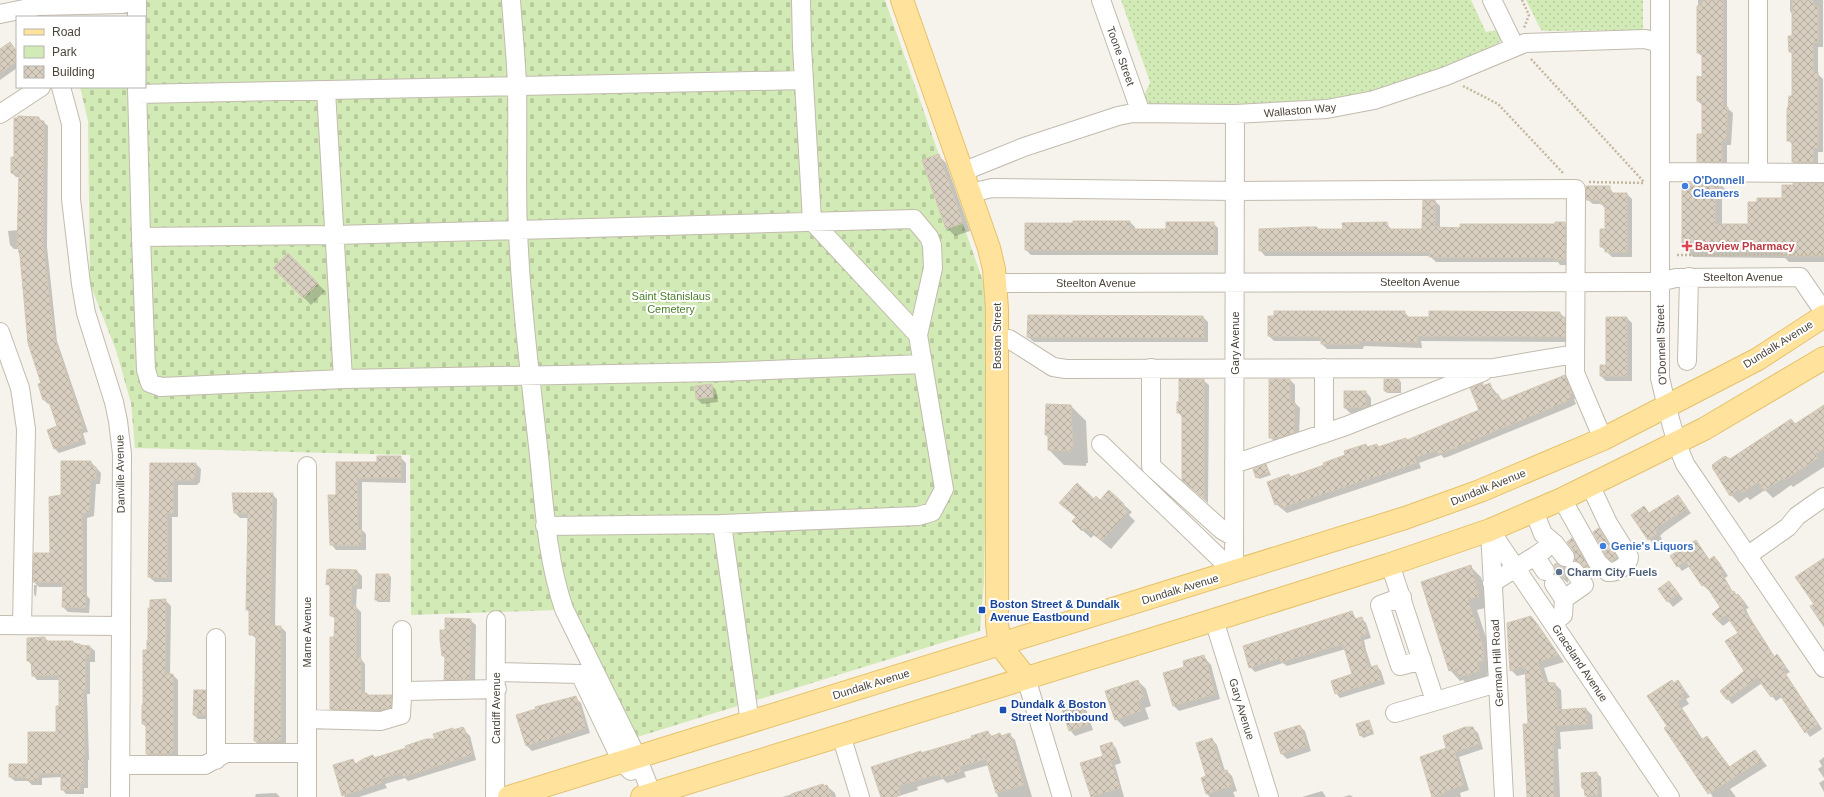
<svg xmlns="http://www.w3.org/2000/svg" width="1824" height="797" viewBox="0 0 1824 797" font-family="Helvetica,sans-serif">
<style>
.green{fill:url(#green-dots)}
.cemetery{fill:url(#cemetery-stones)}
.shadow{fill:#0003}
.building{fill:url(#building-cross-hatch);stroke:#d3c7b4}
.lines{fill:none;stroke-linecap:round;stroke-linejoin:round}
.minor-tunnel{stroke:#d4d0c8;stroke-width:18;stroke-dasharray:18 9;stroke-linecap:butt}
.minor-casing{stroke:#c2bbae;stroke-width:20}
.major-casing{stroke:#e6c16a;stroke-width:24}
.path{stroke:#c4b79f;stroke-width:2.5;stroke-dasharray:2 2;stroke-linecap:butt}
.minor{stroke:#fff;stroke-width:18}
.major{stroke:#ffe39c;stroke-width:22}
.shop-dot{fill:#3f7fe0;stroke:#fff;stroke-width:1.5}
.health-dot{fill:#e0444e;stroke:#fff;stroke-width:1.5}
.service-dot{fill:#5c6f8a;stroke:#fff;stroke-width:1.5}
.transit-dot{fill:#1a4fb4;stroke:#fff;stroke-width:1.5}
.labels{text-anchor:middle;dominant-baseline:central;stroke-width:4;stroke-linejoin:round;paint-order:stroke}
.street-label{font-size:11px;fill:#4b4439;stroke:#fff}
.shop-label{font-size:11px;font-weight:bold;fill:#366cbe;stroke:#fff;text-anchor:start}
.health-label{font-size:11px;font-weight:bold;fill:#be3a42;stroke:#fff;text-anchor:start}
.park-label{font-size:11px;fill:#4a7f2a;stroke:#fff}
.service-label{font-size:11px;font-weight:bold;fill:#4e5e75;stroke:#fff;text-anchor:start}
.transit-label{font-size:11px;font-weight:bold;fill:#164399;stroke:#fff;text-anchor:start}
</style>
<defs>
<pattern id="green-dots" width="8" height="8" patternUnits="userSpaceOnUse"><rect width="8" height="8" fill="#d2eab5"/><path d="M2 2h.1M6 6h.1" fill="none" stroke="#b6ca9c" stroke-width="1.8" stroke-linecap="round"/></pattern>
<pattern id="cemetery-stones" width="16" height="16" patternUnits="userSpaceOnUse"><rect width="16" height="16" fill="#d2eab5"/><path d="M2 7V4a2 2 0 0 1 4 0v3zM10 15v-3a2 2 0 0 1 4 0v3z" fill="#b6ca9c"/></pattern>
<pattern id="building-cross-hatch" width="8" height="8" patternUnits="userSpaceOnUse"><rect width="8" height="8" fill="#d8cfc1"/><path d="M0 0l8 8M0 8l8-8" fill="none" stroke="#b1aa9e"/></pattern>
</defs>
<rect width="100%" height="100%" fill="#f6f3ec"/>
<path class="green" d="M1121,0h350l15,32 11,-2 6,10 -21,12 -91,36 -27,7 -83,12h-133l-6,-6 8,-19z
M1526,0h117v30l-98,1 -4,-1z"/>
<path class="cemetery" d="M129,0h756l100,287 1,187 -2,108 -4,49 -359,111 -66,-132 -144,5 -1,-160 -275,-7 -4,-45 -15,-53 -26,-66 -2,-163 -8,-34h65v-70z"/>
<path class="shadow" d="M1698,0h29v108l6,5 -2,32h-4v22l-24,-1 -5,-5 5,-26v-29l-5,-5 5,-23v-21l-5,-4z
M1790,0h33v47h-5v27l5,5v73h-5v15h-19l-6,-5v-17l-5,-5 5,-44v-41l-3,-4 3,-14v-22l-3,-4z
M10,43l7,9v16l-17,12v-30z
M39,118l9,8 -1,121 10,94 31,91 -5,1 3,11 -27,9 -4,-4 3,-22 -7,-24 -3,1 -4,-4 -5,-15 4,-1 -23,-135h-6l-4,-4 -2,-14 10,-1 1,-53h-3l-4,-4 3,-15z
M938,155l8,8 24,68 -15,5 -8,-8z
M1683,184h37l7,7v3h-5v31h27l9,-22 25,-4 41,-15v78h-35l-4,-4 -92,-1 -10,-10z
M1609,187l5,7h13l5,5v58h-20l-11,-11 5,-16v-21l-5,-5h-8l-6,-5z
M1435,201l5,5v22l115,-3 10,-2 5,5v37h-10l-2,-3h-122l-6,-6h-165l-5,-6 56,-22 3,2h25l42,-7 6,7h31z
M1130,222l5,5v3h32l46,-7 5,5v27h-187l-5,-5z
M288,254l37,37 -14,14 -36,-37z
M1404,312l6,6 150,-5 10,10 -1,19 -148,-1 1,7 -58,-2 -1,3h-36l-5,-5v-3h-48l-5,-5z
M1203,317l5,5v20h-174l-6,-5z
M1627,318l5,5v58h-26l-5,-5 6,-10z
M1565,376l5,5 6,17 -2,1 2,5 -6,3 -120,49 -6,2 -3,-3 -22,8 2,5 -134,45 -11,-9 13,-29 2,2 34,-12 22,-9 19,-11 3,3 8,-3 3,3 26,-9 2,1 73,-29 1,-26 2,1 5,-2 14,17z
M1203,380l6,5 -1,118 -20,-18 -5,-67 -5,-6 2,-9z
M1290,380l5,5v18l5,5 -1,30 -24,4 -5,-5z
M1398,380l3,2v11h-14l-2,-2z
M711,385l5,5 2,12 -16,2 -5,-5 -1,-12z
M1366,392l5,6v14l-21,1 -5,-5z
M1071,406l15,15 2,42h-2v3l-22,-1 -15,-15v-13l-3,-2z
M1824,406v61l-31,20 -2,-2 -18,13 -8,-8 -15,10 -3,-3 -8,6 -8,-8 -1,-35 61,-40 5,5z
M400,457l6,6v20l-44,-1v48l4,4v16h-30l-5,-6 6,-48v-33h40z
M91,462l10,11 -1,11h-4l-2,32 -7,2v78l3,3 -1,14 -21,-1 -5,-5v-20h-24l-2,-2 -1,12 -2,-3v-9h3l-3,-3 17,-28 11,-58z
M151,464h45l5,5 -1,13 -3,3h-19v32h-6v65h-17l-6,-5z
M1266,465l5,10 -12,4 -2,-2z
M1109,492l23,20 -3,3 6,6 -24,28 -17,-14 -3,3 -10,-9 -4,-11 -8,-8 25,-10 6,1z
M272,494l5,5 -2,128h6l5,5v113l-26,1 -5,-5 2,-102 -7,-5v-21l-3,-4 2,-91h-9l-5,-5z
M1678,496l13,17 -27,19 -4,4 2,3 -8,5 -5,-5 -5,-32 6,7z
M1599,529l22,34 -4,2 -10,-9z
M1572,540l5,5 16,29h-1l-16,-14z
M1696,541l14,19 4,-3 5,5 9,14 -3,2 8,14 10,8 6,8 -3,1 3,7 26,41 2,-1 13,16 -4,2 36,55 -12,8 -28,-40 -6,4 -14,-18 -30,21 -11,-13 25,-20 -7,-38 -8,-13 -8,6 -5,-5 -5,-7 9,-7 -13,-18 -1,1 -5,-5 -13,-19 -8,5 -4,-5z
M1470,566l11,11 8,30 -12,3 16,49v13l-6,1 3,8 -20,6 -7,-7 -3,1 -10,-11z
M1564,568l5,5 -1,10 -12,-10z
M357,571l5,5v13h-5l-1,18 5,5v47l4,5v30l3,2h23l5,5 -1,11 -60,2 -4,-5 5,-89 -5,-5v-27l-4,-4z
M377,575h12l2,2 -1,25h-12l-2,-2z
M1669,582l14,17 -10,8 -14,-17z
M165,600l6,6 -1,69h3l5,5v75h-2v4h-24l-5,-5v-26l-4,-4 5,-73z
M1352,613l5,7 4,-2 5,5 5,15 -7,2 2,10 6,18 5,-2 4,5 4,13 -45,14 -4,-5 17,-18 -7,-26 -59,17 -4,-3 -28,9 -5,-5z
M1531,617l6,6 27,39 -20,6 5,16h6l6,6 1,21 24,-2 6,6 1,14 -33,3 1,17h-3l2,48h-32l1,-72 -3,-51 -9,2 -6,-6z
M470,620l6,5 -1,59h-24l-6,-5 1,-21 -4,-3 4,-24z
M45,638l4,4 41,5 5,4v11h-5v32h-3l2,66h-1v28h-4v6h-18l-4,-5v-12l-20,1v7h-10l-4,-4h-13l-5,-4 19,-12 28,-32 3,-26v-27h-23l-4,-5 -1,-10 -4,-4z
M1203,656l8,9 9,34 -41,12 -6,-6 12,-38z
M1138,681l8,8 5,17 -6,2 4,11 -25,8 -8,-8z
M1678,681l12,16 -4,2 3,5 -7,4 21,32 4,-3 23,30 25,-16 12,15 -37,23 6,8h-23l-48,-69 3,-2 6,-42z
M205,691l4,4v24h-11l-4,-4z
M576,698l5,5 9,30 -58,18 -5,-5z
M1080,701l5,5 8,24 -18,6 -5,-6z
M1369,721l5,13 -11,4 -2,-3z
M1300,726l5,5 6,20 -24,8 -5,-5 -7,-20z
M1473,728l5,5 5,16 -24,8 10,33 -9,3 1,4h-28l-11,-39 26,-9z
M453,729l1,2 9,-2 7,7 6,24 -68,21 -3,-3 -20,6 2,4 -28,9h-14l-2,-2 9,-35 5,4 16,-8 2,3 61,-18z
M988,732l5,5 16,-3 6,6 17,57h-34l-9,-32 -25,7 2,5 -19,6 -4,-4 -26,8 1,3 -22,7h-13l37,-45 2,2 52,-15z
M1212,739l5,6 8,26h2l5,5 5,15 -4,1 2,5h-25l-4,-4z
M1112,744l4,4 5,15 -6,2 9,32h-32l-11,-33 24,-7z
M1824,757v21l-6,-9 4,-3 -3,-5z
M1596,773l5,4 1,20h-15l-4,-9z
M1824,780v12l-5,-9z
M823,786l6,2 6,5 1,4h-54z
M1322,791l4,6h-24z
M276,793l4,4h-45h20l1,-3z
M1350,795l3,2h-10z"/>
<path class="building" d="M1702,0h21v107h5l-2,33h-4v22h-25v-28h5v-33h-5v-25l5,1v-24h-5v-47h5z
M1792,0h21v6h5v36h-5v30h5v76h-5v14h-21v-21h-5v-33h1l1,-12h3v-44h-3l-1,-16h4z
M10,42l7,10v9l-17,12v-24z
M18,116l21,1v4h5l-1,121 11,94 30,92 -5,1 4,11 -29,9 -7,-19 10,-4 -9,-27 -5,1 -5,-16 3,-1 -13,-40 -8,-87 -3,-11 2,-71 -8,-1v-16h3v-39h4z
M939,154l24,69 -17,6 -24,-69z
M1682,183h39v5h-6v36h33v-22h9v-4h25v-13h11v-2h31v73h-42v-4l-96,-1 -4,-4z
M1586,186h24v7h17v59h-22v-5h-5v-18h5v-25h-5v-4h-14z
M1423,200h12v27l25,1v-4h95v-2h10v38h-11v-2l-125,-1v-5l-170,-1v-22l47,-2h11v2h26l-1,-6 45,-1 1,7h34z
M1073,221h57v8h36v-7h48v29l-189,-1v-27h48z
M288,253l30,30 -15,15 -30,-30z
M1274,311h131v6h24v-6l131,1v5h5v20l-148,-1v7l-58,-2v3h-38v-7l-53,-1v-20h6z
M1028,315l175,1 1,22 -177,-1z
M1606,317h21v59h-27v-11h6z
M1565,375l7,18 -3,1 2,5 -6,3 -120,50 -7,2 -1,-4 -22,8 2,5 -136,45 -1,-5 -5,2 -8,-23 22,-8 1,3 34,-12 -1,-2 22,-8 -1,-4 22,-7 1,3 10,-3 1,3 28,-9 1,2 72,-30 -9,-22 13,-5v3l7,-3 4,12 4,-1 3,7z
M1179,379h25v120l-22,-19v-67h-5v-11h2z
M1269,379h21v23h5l-1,31 -15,5h-10z
M1384,379h15v12h-15z
M712,384l1,13 -17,2 -1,-13z
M1344,391h22v16l-22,1z
M1046,404l25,1 2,43h-2v3l-23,-1v-15h-3z
M1824,405v44l-9,5 3,4 -33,22 -2,-2 -19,13 -6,-9 -16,11 -3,-4 -9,7 -18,-29 1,-1 -1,-1 13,-9 5,3 61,-40 4,5z
M377,456h24v22h-44l1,49h3v18h-31l-2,-50h8v-33h41z
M61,461h30v6h5v12h-5l-2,33 -7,2 1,79h3l-1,15 -23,-1 1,-24 -30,-1 1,-29h16l-1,-56 12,-2z
M150,463h46l-1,13 -3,4h-19v33h-6l1,65 -20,-1z
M1266,464l3,8 -13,6 -3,-9z
M1077,483l17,16 2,-3 4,4 9,-10 15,14 -2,3 6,5 -26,29 -17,-13 -3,3 -10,-10 4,-4 -17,-14z
M232,493h41l-3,133h11v114h-5v1h-22l2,-106h-7v-25h-3l2,-97h-14z
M1678,495l9,13 -29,19 -3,3 2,3 -9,7 -17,-25 13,-9 5,7z
M1599,528l18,29 -6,4 -5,-5 -13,-24z
M1572,538l17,30 -3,2 -7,-8 -4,-1 -1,-10 -7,-9z
M1696,540l13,20 5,-4 10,15 -3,2 11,19 2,-1 2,4 2,-1 7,9 -3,1 2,6 30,47 3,-3 9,13 -4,2 36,55 -13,9 -27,-41 -7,5 -14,-19 -30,22 -7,-9 24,-20 -19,-30 13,-8 -12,-18 -8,6 -6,-7 8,-7 -15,-23 -3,2 -17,-25 -8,6 -7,-11z
M1824,558v69l-14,-21 4,-2 -19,-27z
M1557,563l7,4 1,10 -2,1 -8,-4 -1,-9z
M1471,565l8,31 -11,4 15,47v14l-6,1 3,9 -21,6 -3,-8 -7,2 -28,-89z
M330,569l27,1v15h-5l-1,21h5v52h5v35h6v2h25l-1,12 -11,3 -50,-1v-72h4l1,-21h-5v-32l-4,1 1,-15z
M376,574h13l-1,26h-13z
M1669,581l10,13 -12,8 -9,-13z
M166,599l-1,75h8v77h-2v3h-25v-30h-4v-19h1v-55h4v-10h1v-32h2v-8z
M1352,611l3,8 7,-2 5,17 -7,2 2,8 7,24 8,-3 4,15 -46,14 -4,-13 21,-7 -9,-30 -62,18 -1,-4 -31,10 -6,-22z
M1531,616l27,39 -20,7 6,20 11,1 2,27 29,-2 2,16 -33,2 1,17h-3l1,54h-27l-4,-73h5l-3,-58 -15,5 -3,-48z
M445,618l26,1 -1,60 -26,1 1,-24h-3l-2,-16v-10h5z
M45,637v4h28v2l7,1v1l10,1v11h-5l1,33h-3l2,66h-2l1,27h-4v7h-19v-17l-23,1v7l-12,-1v-3h-17v-13h19v-32h28v-26h3v-31l-27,1 -1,-15h-4v-23z
M1204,655l1,4h1l9,35 -42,12 -10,-33 21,-6 -1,-6z
M1138,680l6,18 -6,2 3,11 -26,9 -10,-29z
M1672,680l2,3 4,-3 7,11 -4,2 3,5 -7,4 24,38 6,-4 22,31 26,-17 7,10 -54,34 -44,-66 3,-2 -20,-30z
M194,690h12l-1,25h-12z
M576,696l10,32 -60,18 -10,-31 20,-6 -1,-2z
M1080,700l8,25 -19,6 -8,-25z
M1369,720l4,12 -13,4 -4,-12z
M1300,725l7,21 -26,8 -7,-21z
M463,727l2,3 7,25 -69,22 -2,-4 -20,6 1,4 -40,13 -9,-31 20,-6 2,5 8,-5 10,-4 1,3 32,-10 -1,-2 21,-7h9l-2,-5 20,-6v2z
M1465,727h8l6,17 -24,8 9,33 -20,7v2l-12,3 -12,-40 26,-9 -3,-12z
M988,731l2,6 10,-4 1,3 9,-3 14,52 -28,8 -10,-34 -27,8 2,5 -20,6 -2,-4 -41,12 2,9 -8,2h-11l-10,-30 50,-16v2l51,-15 -1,-2z
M1212,738l10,33 5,-1 5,16 -26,8 -5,-16 5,-2 -10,-33z
M1112,742l5,17 -6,2 9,27 -29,9 -11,-34 23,-7 -3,-10z
M1597,772l1,23 -13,1 -1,-8h-2l-1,-15z
M823,784l1,2 3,-1 5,12h-40l-1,-3z"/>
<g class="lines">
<path class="minor-tunnel" d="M1555,565l9,12"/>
<defs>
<path id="minor" d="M511,0c2,29 5,57 6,86 1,48 -1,97 1,145 3,72 12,143 20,215 6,55 8,110 26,163l73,148 16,40
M801,0l1,47 10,174 106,114
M1101,0l40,113
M1492,0l23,47
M1660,0v378c7,29 13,58 25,86l139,204
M1758,0v172
M0,14l39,-8 84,-2v-4
M137,17v-17
M61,87l10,37v75l10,85 5,29 28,89 4,19 4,33 -2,343
M137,87l4,150 194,-2 579,-16 15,18 3,8 1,23 -15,67 26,154 -12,23 -14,4 -196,8 -177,2
M326,91l17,288 374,-7 206,-8
M137,94l667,-14
M0,114l41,-27
M962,172l62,-25 94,-31 15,-3 102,1 92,-5 47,-9 72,-24 79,-33 120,-4 15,4
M1660,172l164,1
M979,191l13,-3 243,3 341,-2 -1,184 28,66
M141,237l5,133 4,13 11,4 182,-8
M996,283l639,-1h24l17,-4 124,-1 24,35
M0,332l20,56 6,41 -4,196
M1009,339l44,28 13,2 427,-1 82,-14
M1687,361l2,-84
M1151,368v98l71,64 12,7
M1324,434v-66
M1101,444l133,128
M1234,464l112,-38 137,-54
M307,466v331
M1562,499l36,64 10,9c8,1 21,-7 21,-15l-21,-34 -18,-38
M1534,511l9,23 12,10 10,13
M722,524l28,199
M1490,530l180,267
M1490,530l14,267
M1544,550l-9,6 10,15
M1747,556l41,-29 9,-11 27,-19
M1390,564l45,137
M1234,572l1,-458
M1492,583l43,-27
M1402,597l-22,8 20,61 22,-6
M1564,599l20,-14 -10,-14
M1214,620l55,177
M1553,623l10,-8 1,-16 -10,-15
M0,625l121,1
M402,630v67
M496,672l84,2 42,88 9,9
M1026,678l36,119
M1395,713l102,-30
M307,719l74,2 20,-6 1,-18 5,-6 90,-2
M841,735l19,62
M216,760v-122
M120,765h85l21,-12h81
M495,797l1,-177"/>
<path id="major" d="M902,0l87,248 5,21 3,40v315l3,21 26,33
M509,797l896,-279 75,-27 123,-52 155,-80 66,-43
M642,797l572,-177 174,-55 102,-35 72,-31 142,-70 120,-71"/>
</defs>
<use href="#minor" class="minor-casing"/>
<use href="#major" class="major-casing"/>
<path class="path" d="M1522,0l7,15 -5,13
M1531,59l113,123
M1463,86l35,18 65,69
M1589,182l55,1
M1677,255l147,-1"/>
<use href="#minor" class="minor"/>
<use href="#major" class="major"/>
</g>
<g class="shop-dot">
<circle cx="1685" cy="186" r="4"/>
<circle cx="1603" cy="546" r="4"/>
</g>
<path class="health-dot" d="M1685 240h4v4h4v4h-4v4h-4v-4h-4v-4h4z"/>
<circle class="service-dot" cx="1559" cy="572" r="4"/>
<g class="transit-dot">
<rect x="978" y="606" width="8" height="8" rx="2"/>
<rect x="999" y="706" width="8" height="8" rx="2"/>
</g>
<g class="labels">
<g class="street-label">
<text transform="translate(1121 56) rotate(70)">Toone Street</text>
<text transform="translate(1300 110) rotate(-5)">Wallaston Way</text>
<text x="1743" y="277">Steelton Avenue</text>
<text x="1420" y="282">Steelton Avenue</text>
<text x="1096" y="283">Steelton Avenue</text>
<text transform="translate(997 336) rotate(-90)">Boston Street</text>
<text transform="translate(1235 343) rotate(-90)">Gary Avenue</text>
<text transform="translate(1778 344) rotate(-32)">Dundalk Avenue</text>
<text transform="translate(1661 345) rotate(-92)">O'Donnell Street</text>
<text transform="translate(120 474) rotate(-91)">Danville Avenue</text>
<text transform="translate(1488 487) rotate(-22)">Dundalk Avenue</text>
<text transform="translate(1180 589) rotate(-17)">Dundalk Avenue</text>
<text transform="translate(307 632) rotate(-90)">Marne Avenue</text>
<text transform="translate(1497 663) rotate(-93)">German Hill Road</text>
<text transform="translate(1580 663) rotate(56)">Graceland Avenue</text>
<text transform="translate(871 684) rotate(-17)">Dundalk Avenue</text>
<text transform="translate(496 708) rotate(-90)">Cardiff Avenue</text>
<text transform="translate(1242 709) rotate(73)">Gary Avenue</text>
</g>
<g class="shop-label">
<text x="1693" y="180">O'Donnell<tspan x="1693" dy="13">Cleaners</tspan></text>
<text x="1611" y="546">Genie's Liquors</text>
</g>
<g class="health-label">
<text x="1695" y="246">Bayview Pharmacy</text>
</g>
<g class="park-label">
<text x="671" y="296">Saint Stanislaus<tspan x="671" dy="13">Cemetery</tspan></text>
</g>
<g class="service-label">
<text x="1567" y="572">Charm City Fuels</text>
</g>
<g class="transit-label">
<text x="990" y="604">Boston Street &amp; Dundalk<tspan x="990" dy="13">Avenue Eastbound</tspan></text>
<text x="1011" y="704">Dundalk &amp; Boston<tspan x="1011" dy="13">Street Northbound</tspan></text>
</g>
</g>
<rect x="16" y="16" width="130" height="72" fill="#ffffff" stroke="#b7b4b0"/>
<rect x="24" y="29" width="20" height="6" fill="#ffe39c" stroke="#b7b4b0"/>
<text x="52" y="36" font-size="12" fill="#4b4439">Road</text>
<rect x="24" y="46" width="20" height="12" fill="#d2eab5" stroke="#b7b4b0"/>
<text x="52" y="56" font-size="12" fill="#4b4439">Park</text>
<rect x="24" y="66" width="20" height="12" fill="url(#building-cross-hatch)" stroke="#b7b4b0"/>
<text x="52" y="76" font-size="12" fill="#4b4439">Building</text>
</svg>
